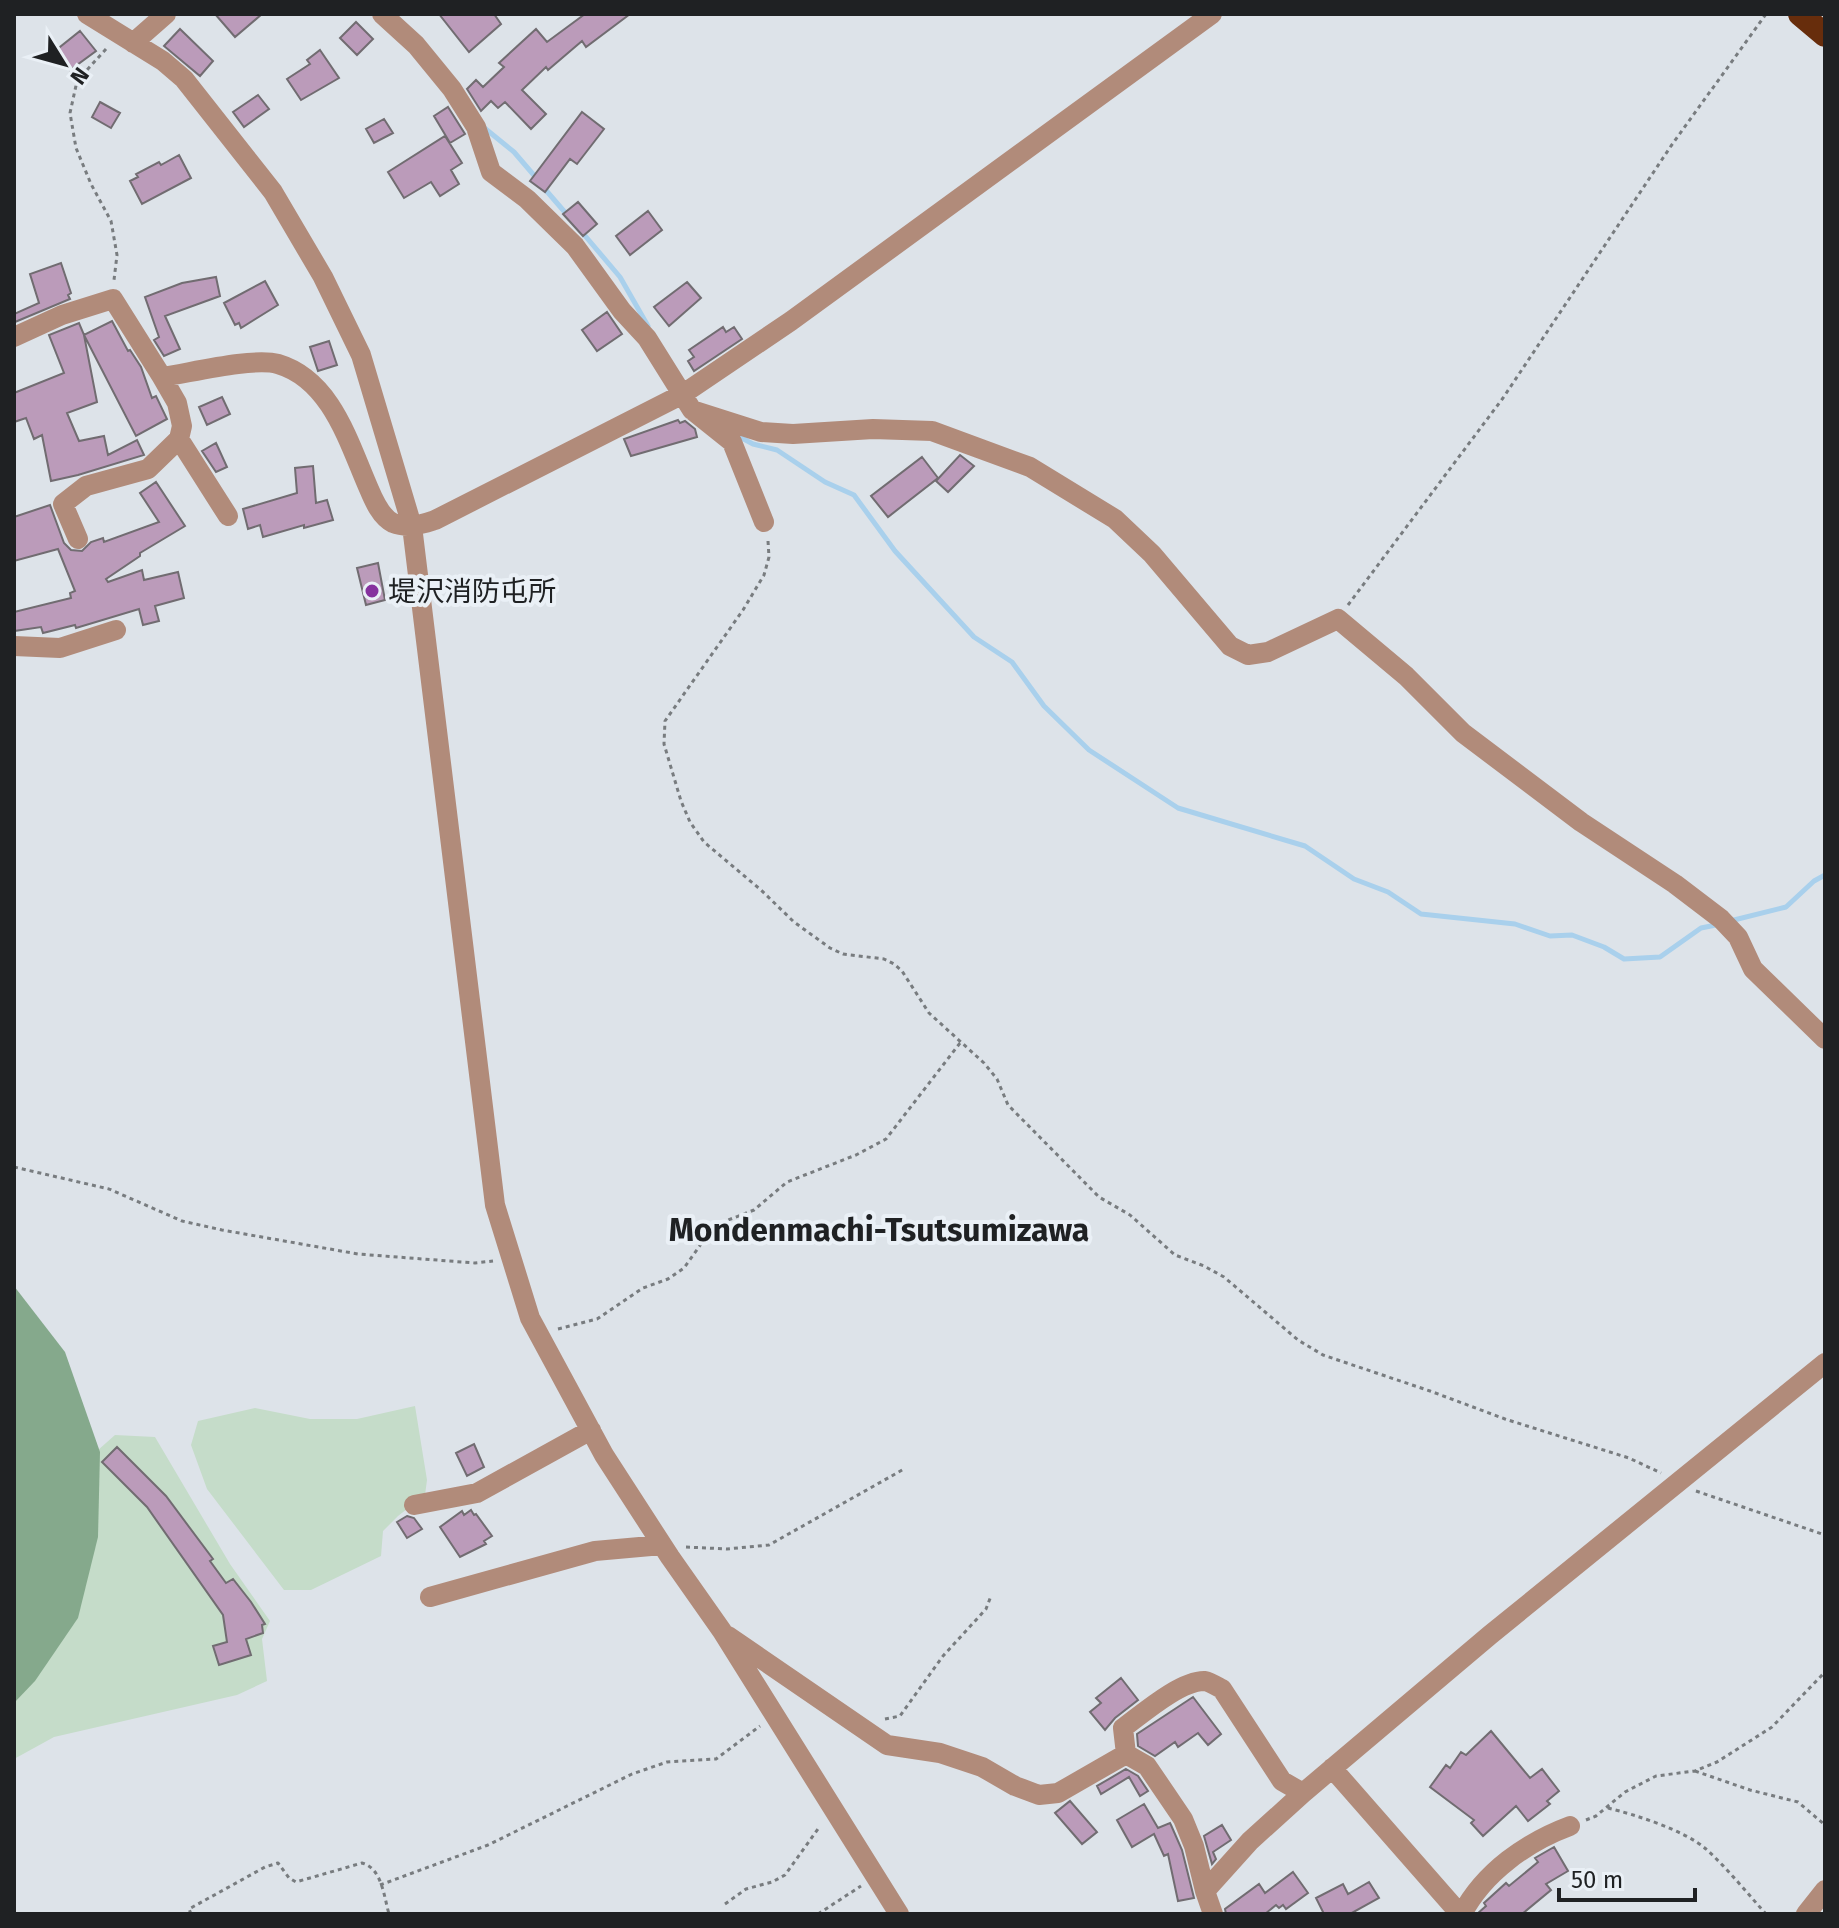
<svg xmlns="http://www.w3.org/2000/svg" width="1839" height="1928" viewBox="0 0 1839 1928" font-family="'Fira Sans','Noto Sans JP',sans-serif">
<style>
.green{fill:#c5dcc9}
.forest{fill:#85a98c}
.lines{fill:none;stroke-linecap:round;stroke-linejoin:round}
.stream{stroke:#a9d0ec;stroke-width:5}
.building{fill:#bb9bba;stroke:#716c71;stroke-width:2}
.path{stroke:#787c7f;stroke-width:3;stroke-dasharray:4 4;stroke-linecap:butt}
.minor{stroke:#b18b7a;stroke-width:20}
.highway{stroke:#672d0c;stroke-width:24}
.poi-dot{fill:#86319e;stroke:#eaf0f6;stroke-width:3}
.labels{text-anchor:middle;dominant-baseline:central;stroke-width:8;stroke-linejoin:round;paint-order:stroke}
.poi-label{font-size:28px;fill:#1f2123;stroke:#eaf0f6;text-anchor:start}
.quarter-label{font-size:32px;font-weight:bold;fill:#1f2123;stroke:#eaf0f6}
</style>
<rect width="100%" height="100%" fill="#dde3e9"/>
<path class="green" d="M415,1406l12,74 -2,15 -27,21 -15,15 -2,25 -70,34h-27l-77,-101 -16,-44 7,-24 57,-13 55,11h47z
M115,1435l40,2 75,127 40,57 -8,18 5,42 -30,14 -183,42 -40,22v-228l48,-49z"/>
<path class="forest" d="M14,1286l51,66 35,100 -2,85 -20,81 -43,63 -21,22z"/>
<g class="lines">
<path class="stream" d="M482,126l32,26 24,28
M544,188l25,29
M581,231l39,46 28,49
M736,435l17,9 24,6 48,32 29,13 41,56 79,86 38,25 32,44 45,44 89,58 127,38 49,33 34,13 33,22 94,10 35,12 22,-1 32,12 20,12 36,-2 41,-29 15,-3
M1730,921l56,-14 28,-26 11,-6"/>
</g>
<path class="building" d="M215,14h47l-27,23z
M439,14h55l7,10 -32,28z
M585,14h45l-44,33 -4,-6 -34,29 -2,-3 -24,23 24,24 -15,15 -26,-27 -7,6 -7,-7 -10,10 -14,-22 9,-9 7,7 21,-20 -5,-4 37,-34 11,13z
M356,22l17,17 -16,16 -17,-17z
M180,29l33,32 -13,15 -36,-30z
M80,31l16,20 -26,19 -15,-19z
M320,50l19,28 -38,22 -14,-21 23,-15 -3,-4z
M258,95l11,14 -25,18 -11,-15z
M100,102l20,11 -9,15 -19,-11z
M448,107l17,27 -15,9 -16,-27z
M582,112l22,17 -27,35 -7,-5 -25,33 -15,-11z
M384,119l9,14 -19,10 -8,-14z
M445,136l17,27 -11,7 8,14 -19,12 -9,-14 -27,16 -16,-26z
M179,155l12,23 -49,26 -12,-23 8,-4 -2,-3 23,-12 2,3z
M578,202l19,22 -14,12 -20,-22z
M648,211l14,19 -32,25 -14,-19z
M61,263l10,30 -3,2 2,4 -55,23 -1,-8 25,-11 -9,-29z
M216,277l4,19 -55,20 15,33 -16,7 -10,-16 5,-3 -14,-40 37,-14z
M265,281l13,24 -37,23 -2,-5 -4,2 -11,-22z
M687,282l14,16 -32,28 -15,-19z
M607,312l15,22 -25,17 -15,-21z
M112,321l16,30 2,-1 11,17 11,31 4,-2 11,23 -31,17 -52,-101 13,67 -30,11 12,28 25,-5 4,19 29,-15 7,15 -66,20 -27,6 -9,-46 -8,4 -8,-21 -12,4v-29l50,-20 -15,-38 30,-12 5,12z
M723,327l3,5 8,-5 8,12 -48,32 -6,-10 6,-4 -5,-7z
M329,341l8,24 -19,6 -8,-24z
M222,397l8,17 -23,11 -8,-18z
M678,420l2,3 5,-2 10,8 2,8 -66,19 -7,-17z
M216,443l11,24 -11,5 -14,-21z
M960,455l14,11 -26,26 -12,-11z
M922,457l16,21 -50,39 -17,-21z
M313,466l3,37 11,-3 6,20 -29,8v-3l-41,12 -3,-12 -12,4 -5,-20 54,-16 -2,-25z
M156,482l29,44 -45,27v3l-34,23 2,3 34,-12 2,10 34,-8 6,26 -29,8 4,15 -16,4 -4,-16 -63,19 -1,-3 -32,8 -2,-6 -27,4v-19l57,-14 -1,-5 5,-2 -17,-42 -44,12v-44l36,-12 14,38 7,7 11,1 9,-9 12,-4 1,4 55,-20 -19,-29z
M378,563l7,37 -19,5 -9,-37z
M474,1444l10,23 -17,9 -11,-23z
M117,1447l49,49 47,63 -3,2 16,22 7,-4 18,23 14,22 -3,1 1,8 -17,6 5,16 -32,10 -6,-19 14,-4 -4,-27 -76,-108 -45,-45z
M471,1510l3,5 2,-1 16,22 -8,5 2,3 -26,13 -20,-30 22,-16 2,4z
M407,1516l7,2 8,11 -15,9 -10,-16z
M1121,1678l17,22 -23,18 -10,12 -15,-18 11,-9 -5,-5z
M1193,1697l28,37 -13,11 -10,-12 -20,14 -3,-5 -20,14 -17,-10 -1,-12z
M1491,1731l39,47 12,-9 17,22 -12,10 3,3 -22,17 -12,-15 -33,30 -12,-13 3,-3 -44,-33 16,-22 4,3 11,-16 5,3z
M1126,1769l12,7 10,15 -8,5 -11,-19 -28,17 -4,-8z
M1070,1801l27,31 -15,12 -27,-31z
M1144,1804l14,24 12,-5 1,2 11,25 12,48 -16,3 -10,-47 -4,2 -10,-22 -22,13 -15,-27z
M1222,1825l9,15 -18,12 3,7 -4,5 -8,-28z
M1554,1847l14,24 -22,13 5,6 -29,24h-45l9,-8 -2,-3 22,-20 3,3 29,-24 -3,-4z
M1293,1872l15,21 -22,16 -3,-4 -4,3 -3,-3 -11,9h-39l-1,-5 34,-25 6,9z
M1369,1882l10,16 -29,16h-26l-8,-16 27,-14 5,10z"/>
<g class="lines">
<path class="path" d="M106,49l-29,32 -7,32 6,35 15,36 20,37 6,34 -3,25
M768,541l1,16 -5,18 -21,35 -78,111 -1,23 17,57 9,21 14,20 57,48 33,32 36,26 13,6 41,5 10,5 8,7 27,42 55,50 13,16 11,26 91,92 31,18 45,40 29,11 20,11 74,63 25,15 107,36 75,28 124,39 32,15
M1348,605l155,-207 168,-252 95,-132
M14,1167l95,22 73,32 40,9 136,24 117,9 18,-2
M558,1329l39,-10 46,-31 25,-9 16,-11 17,-24 22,-22 31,-12 33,-28 69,-27 30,-16 74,-96
M1696,1491l129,44
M686,1547l41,2 42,-4 135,-76
M885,1719l15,-3 43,-60 43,-47 5,-13
M1695,1771l55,19 48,12 27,23
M1608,1808c28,7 76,22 98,41 22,20 41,44 60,65
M1586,1820l10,-4 29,-24 31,-16 39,-5 22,-9 55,-35 53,-55
M380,1885l108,-40 144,-71 35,-12 49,-3 44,-33
M725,1904l21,-15 26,-7 13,-7 35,-49
M191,1914l-2,-5 76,-42 13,-4 11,15 7,4 66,-19c20,5 22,34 27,51
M818,1914l43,-28"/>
<path class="minor" d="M87,14l76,47 21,18 89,113 50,85 38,78 51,171 83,679 35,113 74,137 66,102 52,74 177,283
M382,14l34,31 36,44 24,38 15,45 36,27 48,47 47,65 25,27 45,72 40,32 32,80
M133,43l33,-29
M14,337l48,-22 51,-16 49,78c28,-4 91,-20 116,-13 54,16 71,80 91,125 5,12 12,28 24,34 15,6 29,1 42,-3l248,-126 108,-73 421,-307
M692,410l69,22 32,2 80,-5 59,2 98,36 85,52 37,35 78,92 18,9 20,-3 70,-33 68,57 57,57 118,89 94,62 46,35 17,18 15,32 72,70
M179,439l49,77
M78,539l-15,-35 23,-18 62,-17 31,-30 3,-13 -5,-23 -15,-26
M14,646l46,2 56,-18
M414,1505l63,-12 114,-63
M430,1597l165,-46 67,-6
M728,1636l159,109 53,8 42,14 33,19 24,9 19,-2 68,-39 21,12 36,53 11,27 11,45 45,-50 53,-48 187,-158 335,-272
M1126,1754l-3,-26c19,-14 58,-48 82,-47 5,1 13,6 17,8l60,92 21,12
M1332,1768l128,146
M1205,1891l8,23
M1462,1914c22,-42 65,-72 108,-88
M1806,1914l19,-24"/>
<path class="highway" d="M1800,14l25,21"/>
</g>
<circle class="poi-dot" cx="372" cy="591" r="8"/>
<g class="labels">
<g class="poi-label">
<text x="388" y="591">堤沢消防屯所</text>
</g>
<g class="quarter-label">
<text x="879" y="1230">Mondenmachi-Tsutsumizawa</text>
</g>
</g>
<rect width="1839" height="1928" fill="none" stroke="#1f2123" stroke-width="32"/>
<g transform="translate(64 64) rotate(127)" stroke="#eaf0f6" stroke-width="6" paint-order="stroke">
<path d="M0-6L14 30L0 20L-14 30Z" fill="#1f2123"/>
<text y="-12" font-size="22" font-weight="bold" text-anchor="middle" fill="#1f2123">N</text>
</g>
<path d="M1559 1888v12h136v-12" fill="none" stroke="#1f2123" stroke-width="4"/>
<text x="1571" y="1888" font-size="24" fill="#1f2123" stroke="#eaf0f6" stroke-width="6" paint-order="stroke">50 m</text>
</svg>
